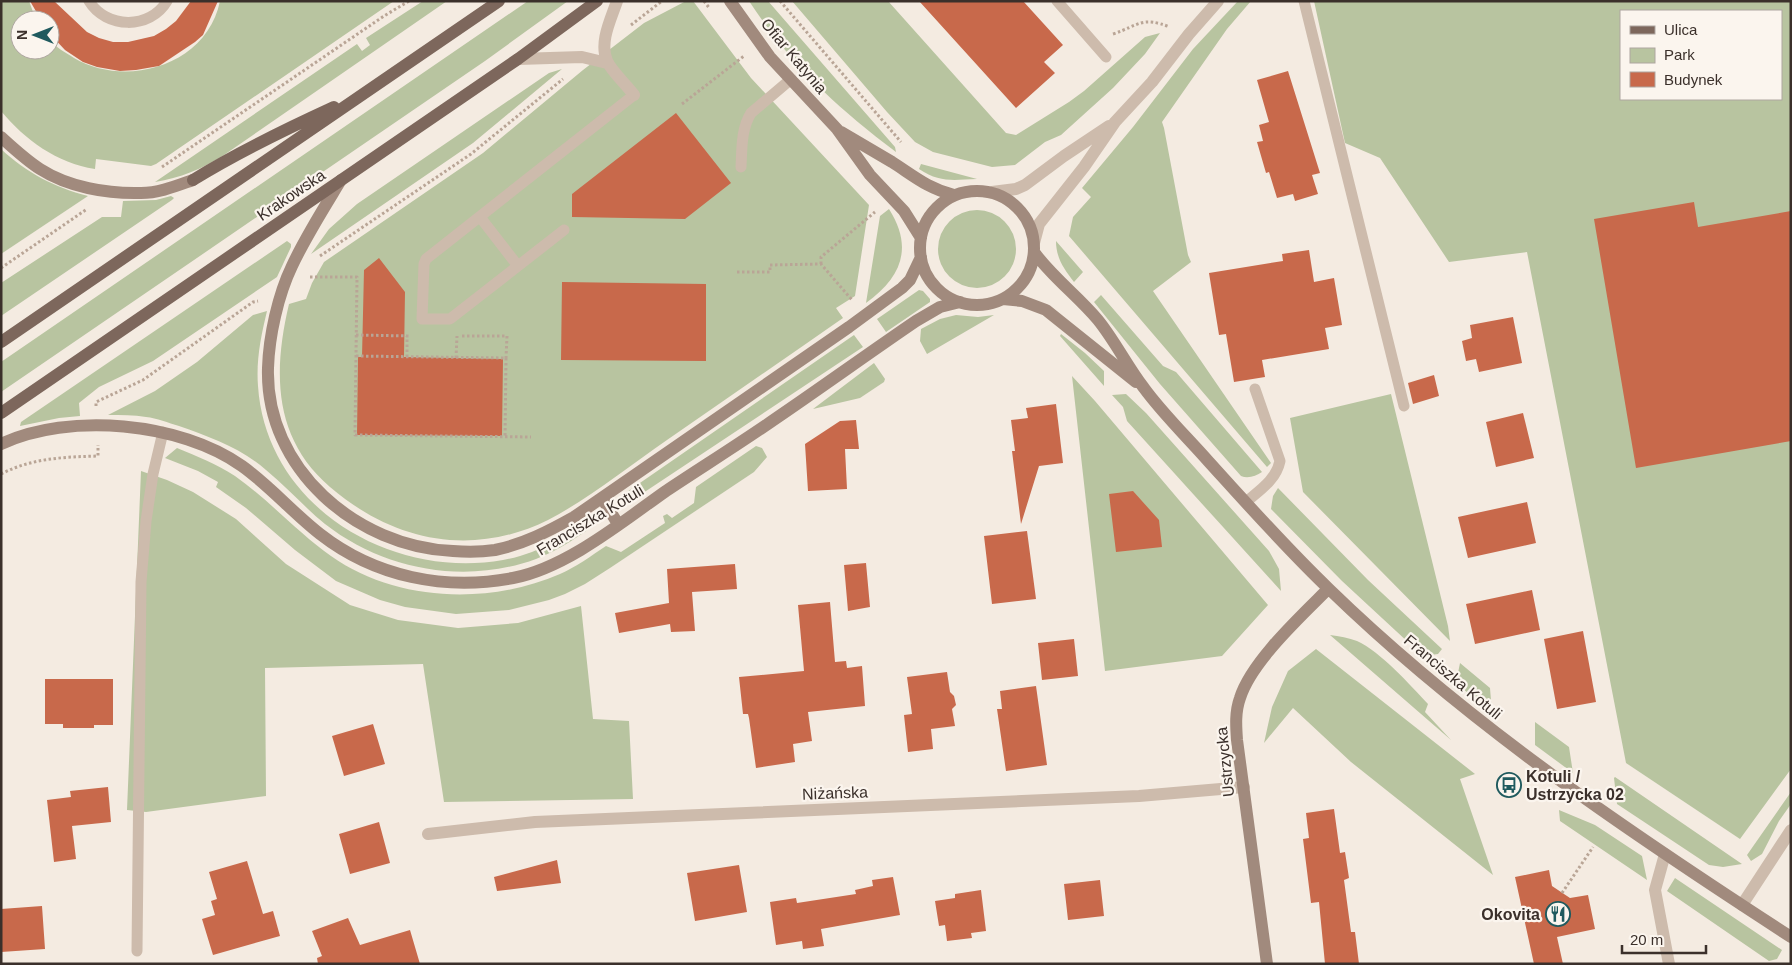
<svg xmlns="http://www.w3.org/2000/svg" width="1792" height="965" viewBox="0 0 1792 965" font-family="Helvetica,sans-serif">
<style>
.green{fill:#b8c4a0;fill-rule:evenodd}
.building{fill:#c8694b}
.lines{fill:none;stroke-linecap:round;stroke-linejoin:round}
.path{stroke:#b9a596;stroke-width:3;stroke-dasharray:2.5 2.5;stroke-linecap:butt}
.lane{stroke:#cdbbac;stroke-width:11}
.street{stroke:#cdbbac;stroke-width:12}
.secondary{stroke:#a18a7d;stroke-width:12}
.primary{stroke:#7d675c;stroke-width:12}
.labels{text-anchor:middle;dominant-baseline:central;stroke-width:4.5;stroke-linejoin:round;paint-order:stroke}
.street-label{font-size:16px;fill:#3b302b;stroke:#fbf5ee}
.poi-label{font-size:16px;font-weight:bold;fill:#3b302b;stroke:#fbf5ee;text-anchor:start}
</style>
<rect width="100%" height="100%" fill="#f4ebe1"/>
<path class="green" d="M1,1h28l7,19h-16v30h30v-11c6,9 15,13 24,19 53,31 133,7 146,-57h174l-238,163 -5,2 -55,-7 -1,10c-38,-6 -70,-29 -94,-58z
M423,1h24l-223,154c-22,14 -44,23 -69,27l202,-138 5,7 8,-6 -4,-7z
M528,1h40l-83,60 -484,331v-30z
M686,1h7l58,77 118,127 -14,91 -19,12 7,10c-59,41 -118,82 -176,122 -39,27 -77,58 -119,80 -77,38 -155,21 -218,-33 -57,-49 -57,-115 -41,-183l17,-5 6,-16 12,-21 159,-109 100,-83 61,-47z
M749,1h19l127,146 1,5c-61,-46 -105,-87 -147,-151z
M792,1h96l118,132 10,2 53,-33 15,-11 61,-54 15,-4 -15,21 -32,34 -52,47 -16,7 -30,23 -23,2 -59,-15 -18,-10 -28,-30z
M1238,1h13l-24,28 -65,93 2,6 24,127 3,7 -38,29 118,172 -4,4 -198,-231 4,-19 18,-20 -9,-9 51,-61 60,-78z
M1314,1h477v768l-51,70 -114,-76 -99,-511 -78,10 -69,-104 -35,-15zM1621,11h160v88h-160z
M562,69l-89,74 -162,111 18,-25 28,-25 192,-131z
M1,149c26,24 53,38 87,47l-87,58z
M921,164l56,15c-24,1 -37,4 -58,-10z
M171,196l3,2 -2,2 -171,116v-33l101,-66h19l2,-16 33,-1z
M889,209c25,39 12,69 -23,94l14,-87z
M938 249a39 39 0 1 1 78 0a39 39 0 1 1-78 0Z
M287,241l4,3v3l-14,30 -124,84 -54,26 -20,16 1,13 -21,2 -39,8 1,-4z
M1056,241l27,31 -9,10c-10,-13 -18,-24 -18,-41z
M919,290l4,1 7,8v3l-44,30 -9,-13z
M1101,295l62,71 13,6 86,100c-6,4 -14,7 -21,4l-81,-92 -66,-82z
M267,311c-6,25 -11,49 -9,75 8,120 132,194 245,174 35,-6 66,-25 94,-46l4,7c-21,14 -41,29 -65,38 -71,26 -152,11 -211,-35 -21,-17 -38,-37 -59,-54 -25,-22 -56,-33 -87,-44 -11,-3 -22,-8 -33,-9 -12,-2 -25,-2 -38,-2l47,-24 42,-29 56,-47z
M956,315l22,2 16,-2 -67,39 -7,-13 1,-12 19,-10z
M1061,334l24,19 19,18v15l-44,-50z
M854,335l9,12 -238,158 -5,-8 4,-3z
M874,363l11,16 -1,3 -24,16 -47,11z
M1072,376l23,25 173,204 -46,51 -117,15z
M1126,394l20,19 123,138 10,18 2,22 -154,-170 -4,-14 -11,-12z
M1391,394l57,232 2,15 -147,-149 -13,-74z
M756,446l6,2 5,9 -13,15 -144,96 -25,16 -20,10 -16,6 -40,10 -53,4 -51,-7 -25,-7 -44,-19 -41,-31 -49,-42 -30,-21 2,-5 -20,-11 -33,-13 12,-10c19,8 40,16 58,28 34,24 62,56 96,80 65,46 158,49 229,18 16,-7 31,-18 46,-28l15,6 44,-29 -2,-7 4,-2 5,4 22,-15 2,-16z
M141,471l26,9 26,12 43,27 50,45 64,41 48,15 60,8 60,-5 63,-17 12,113 36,2 4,78 -189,3 -21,-138 -158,4 1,128 -120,16 -19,-2z
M1278,488l90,92 74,69 -4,5 -15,2 -81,-75 -71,-72 2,-13z
M1330,635c9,1 19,3 27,6 24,11 53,44 71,63l-3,8 26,28z
M1316,649l159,125 -15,5 33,96 -142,-113 -58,-54 -29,35 8,-36 16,-36z
M1460,663l30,25 2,25 -36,-30z
M1535,722l34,25 4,26 -38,-28z
M1615,777l127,87 -19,3 -14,-2 -92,-61 -3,-26z
M1791,792v12l-12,17 -17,33 -11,7 -4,-6z
M1559,810l36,15 47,31 5,24 -87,-59z
M1675,878l107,72 -5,9 -8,2 -102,-70z"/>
<path class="building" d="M30,1h24l33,31 12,6 14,4h15l26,-6 12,-7 10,-8 15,-20h27l-15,34 -8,7 -36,24 -23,4 -16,1 -23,-4 -14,-5 -18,-12 -15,-16v-14h-9z
M919,1h104l40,44 -19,17 11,11 -39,35z
M1288,71l32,102 -8,2 6,19 -23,7 -2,-7 -16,4 -8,-26 -3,1 -9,-31 6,-1 -4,-16 10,-3 -12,-42z
M676,113l55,70 -46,36 -113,-2v-23z
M1694,202l4,25 93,-16v230l-155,27 -42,-249z
M1309,250l5,32 20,-4 8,47 -17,3 4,21 -67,11 3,17 -31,5 -8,-48 -7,1 -10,-62 74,-12 -1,-7z
M379,258l26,34 -1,65 99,2 -1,77 -145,-1 1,-78h4l2,-87z
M562,282l144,2v77l-145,-1z
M1513,317l9,46 -43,9 -3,-13 -10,2 -4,-20 10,-3 -2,-13z
M1434,375l5,21 -26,8 -5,-21z
M1056,404l7,59 -24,3 -18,58 -9,-73h3l-4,-31 17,-2 -2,-10z
M1523,413l11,45 -38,9 -10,-45z
M856,420l3,29h-14l2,40 -39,2 -3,-47 35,-23z
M1133,491l26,29 3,27 -46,5 -7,-58z
M1527,502l9,41 -68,15 -10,-41z
M1027,531l9,68 -44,5 -8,-68z
M866,563l4,44 -22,4 -4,-46z
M735,564l2,25 -45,3 3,39 -24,1 -1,-8 -51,9 -4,-20 54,-10 -2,-34z
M1532,590l8,40 -65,14 -9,-40z
M830,602l5,60 11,-1 1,7 15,-2 3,40 -57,6 4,29 -19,3 2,18 -39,6 -7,-50 -1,-4h-5l-4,-37 65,-6 -6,-66z
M1583,631l13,71 -39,7 -13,-70z
M1074,639l4,37 -36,4 -4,-37z
M947,672l3,20 4,4 2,9 -4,4 3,17 -24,3 2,20 -25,3 -4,-37 8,-1 -5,-37z
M45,679h68v46h-19v3h-31v-4h-18z
M1036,686l11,79 -41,6 -9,-62h5l-2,-18z
M373,724l12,40 -41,12 -12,-40z
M108,787l3,35 -39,4 4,33 -22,3 -7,-62 24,-3 -1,-6z
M1334,809l6,44 5,-1 4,26 -5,2 7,52h4l4,32h-34l-6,-62 -8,1 -8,-64 6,-1 -3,-25z
M379,822l11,41 -40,11 -11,-40z
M557,860l4,23 -64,8 -3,-14z
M247,861l16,53 10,-3 7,25 -67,19 -11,-36 13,-4 -4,-14 6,-2 -8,-27z
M739,865l8,47 -52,9 -8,-48z
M1549,870l3,16 18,12 18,-3 7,34 -38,8 6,27h-29l-19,-87z
M893,877l7,38 -79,14 3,17 -21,3 -1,-8 -26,4 -6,-43 26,-4 1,5 59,-9 -1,-4 18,-4 -1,-6z
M1100,880l4,36 -36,4 -4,-36z
M981,890l5,41 -15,2 1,5 -25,3 -2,-16 -6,1 -4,-25 20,-3v-4z
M42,906l3,43 -44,3v-43z
M348,918l12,27 50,-15 10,34h-102l-1,-6 5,-2 -10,-25z"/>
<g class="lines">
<path class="path" d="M704,1l6,8
M780,1l121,141
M631,25l31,-24
M1113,34c27,-9 28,-18 57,-7
M682,104l62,-48
M162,167l222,-151 25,-15
M320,256l151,-102 92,-75
M821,264v-7l54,-45
M1,268l86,-59
M737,272h33v-7l51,-1 31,36
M310,277h47l-2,158 176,2
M356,335l55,1
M462,336h45l-1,22
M356,356l150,2 -1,79
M407,357v-21
M456,358l1,-22
M96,406v-4l47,-22 110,-78 5,-1
M1,474c31,-16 63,-17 97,-18v-11
M1562,893l31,-46"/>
<path class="lane" d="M89,1c17,28 61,29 78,0
M1057,1l49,56
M1304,1l100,405
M741,167c1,-18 0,-38 10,-54l39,-33
M480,217l38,49 -68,53h-28l2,-55 2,-5 208,-164
M518,266l46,-36
M1246,502c14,-12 30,-22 34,-41l-25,-72
M137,951l4,-369 5,-61 7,-47 10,-42"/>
<path class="street" d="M617,1c-6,18 -18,41 -10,60 5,11 20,24 27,34
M518,59l64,-2 25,6
M992,192l24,-3 9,-4 39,-29 45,-30
M1034,243l5,-19 45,-57 31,-45 37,-40 37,-48 29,-33
M428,834l107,-12 604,-26 105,-9
M1665,854l-10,36 14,74
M1742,905l49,-75"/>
<path class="secondary" d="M730,1l40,56 67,72 33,46 34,36 17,27
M841,132c17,10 34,20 51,30 22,14 35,26 62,33
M1,137c12,11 25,23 39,32 28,18 67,25 101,24 18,0 35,-7 52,-13
M341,180c-17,28 -35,56 -49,86 -14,29 -23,70 -24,102 -3,101 89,179 185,183 14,1 28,1 42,-1 29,-6 54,-19 79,-33l275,-190 53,-39 8,-8 11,-23
M920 248a57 57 0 1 1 114 0a57 57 0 1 1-114 0Z
M1034,252c18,25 44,44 64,68 17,21 29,46 46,68 19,26 43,49 65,74 39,43 78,87 120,127 139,135 300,243 462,348
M1003,299l19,2 24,9 90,72
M1,444c68,-32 179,-22 241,22 28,20 51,47 78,68 55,43 125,57 193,44 53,-10 109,-56 153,-87 36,-24 73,-47 109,-72 47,-32 94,-66 141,-98l24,-14 20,-5
M602,498l16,26
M1267,964l-30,-224c-1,-14 -2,-28 3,-42 11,-36 61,-82 88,-109"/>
<path class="primary" d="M193,180c45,-28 93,-51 141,-73
M1,342l498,-341
M1,413l517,-354 79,-58"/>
</g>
<defs>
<symbol id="bus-ring" viewBox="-11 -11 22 22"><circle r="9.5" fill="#fbf5ee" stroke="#1f5a5e" stroke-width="1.5"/><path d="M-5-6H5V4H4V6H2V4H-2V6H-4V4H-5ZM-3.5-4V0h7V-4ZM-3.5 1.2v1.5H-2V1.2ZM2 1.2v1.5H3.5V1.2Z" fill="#1f5a5e"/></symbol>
<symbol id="restaurant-ring" viewBox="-11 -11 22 22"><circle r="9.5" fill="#fbf5ee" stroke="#1f5a5e" stroke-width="1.5"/><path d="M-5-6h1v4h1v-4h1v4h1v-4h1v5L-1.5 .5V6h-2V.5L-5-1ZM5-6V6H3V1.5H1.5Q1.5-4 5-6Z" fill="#1f5a5e"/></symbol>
</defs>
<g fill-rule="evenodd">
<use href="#bus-ring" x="1495" y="771" width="28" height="28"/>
<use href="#restaurant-ring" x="1544" y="900" width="28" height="28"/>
</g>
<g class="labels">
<g class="street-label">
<text transform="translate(794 56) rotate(50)">Ofiar Katynia</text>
<text transform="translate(291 195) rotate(-34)">Krakowska</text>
<text transform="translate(590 520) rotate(-31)">Franciszka Kotuli</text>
<text transform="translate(1453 677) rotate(40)">Franciszka Kotuli</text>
<text transform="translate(1225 762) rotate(-96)">Ustrzycka</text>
<text transform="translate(835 793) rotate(-2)">Niżańska</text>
</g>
<g class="poi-label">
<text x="1526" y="776">Kotuli /<tspan x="1526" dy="18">Ustrzycka 02</tspan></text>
<text x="1540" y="914" text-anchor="end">Okovita</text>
</g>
</g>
<rect width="1792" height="965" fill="none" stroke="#3b302b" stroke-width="5"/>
<rect x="1620" y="10" width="162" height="90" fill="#fbf5ee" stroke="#aea6a0"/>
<rect x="1630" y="26" width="25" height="8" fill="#7d675c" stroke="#aea6a0"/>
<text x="1664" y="35" font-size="15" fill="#3b302b">Ulica</text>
<rect x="1630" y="48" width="25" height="15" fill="#b8c4a0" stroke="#aea6a0"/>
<text x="1664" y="60" font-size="15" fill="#3b302b">Park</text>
<rect x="1630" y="72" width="25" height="15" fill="#c8694b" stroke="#aea6a0"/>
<text x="1664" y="85" font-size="15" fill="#3b302b">Budynek</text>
<g transform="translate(35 35) rotate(270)"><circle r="24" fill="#fbf5ee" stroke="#aea6a0"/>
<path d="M0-4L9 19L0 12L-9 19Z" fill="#1f5a5e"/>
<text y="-8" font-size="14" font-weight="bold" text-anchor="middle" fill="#3b302b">N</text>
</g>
<path d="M1622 945v8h84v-8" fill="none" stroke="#3b302b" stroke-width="2.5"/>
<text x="1630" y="945" font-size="15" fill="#3b302b" stroke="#fbf5ee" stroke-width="4" paint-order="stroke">20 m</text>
</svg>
